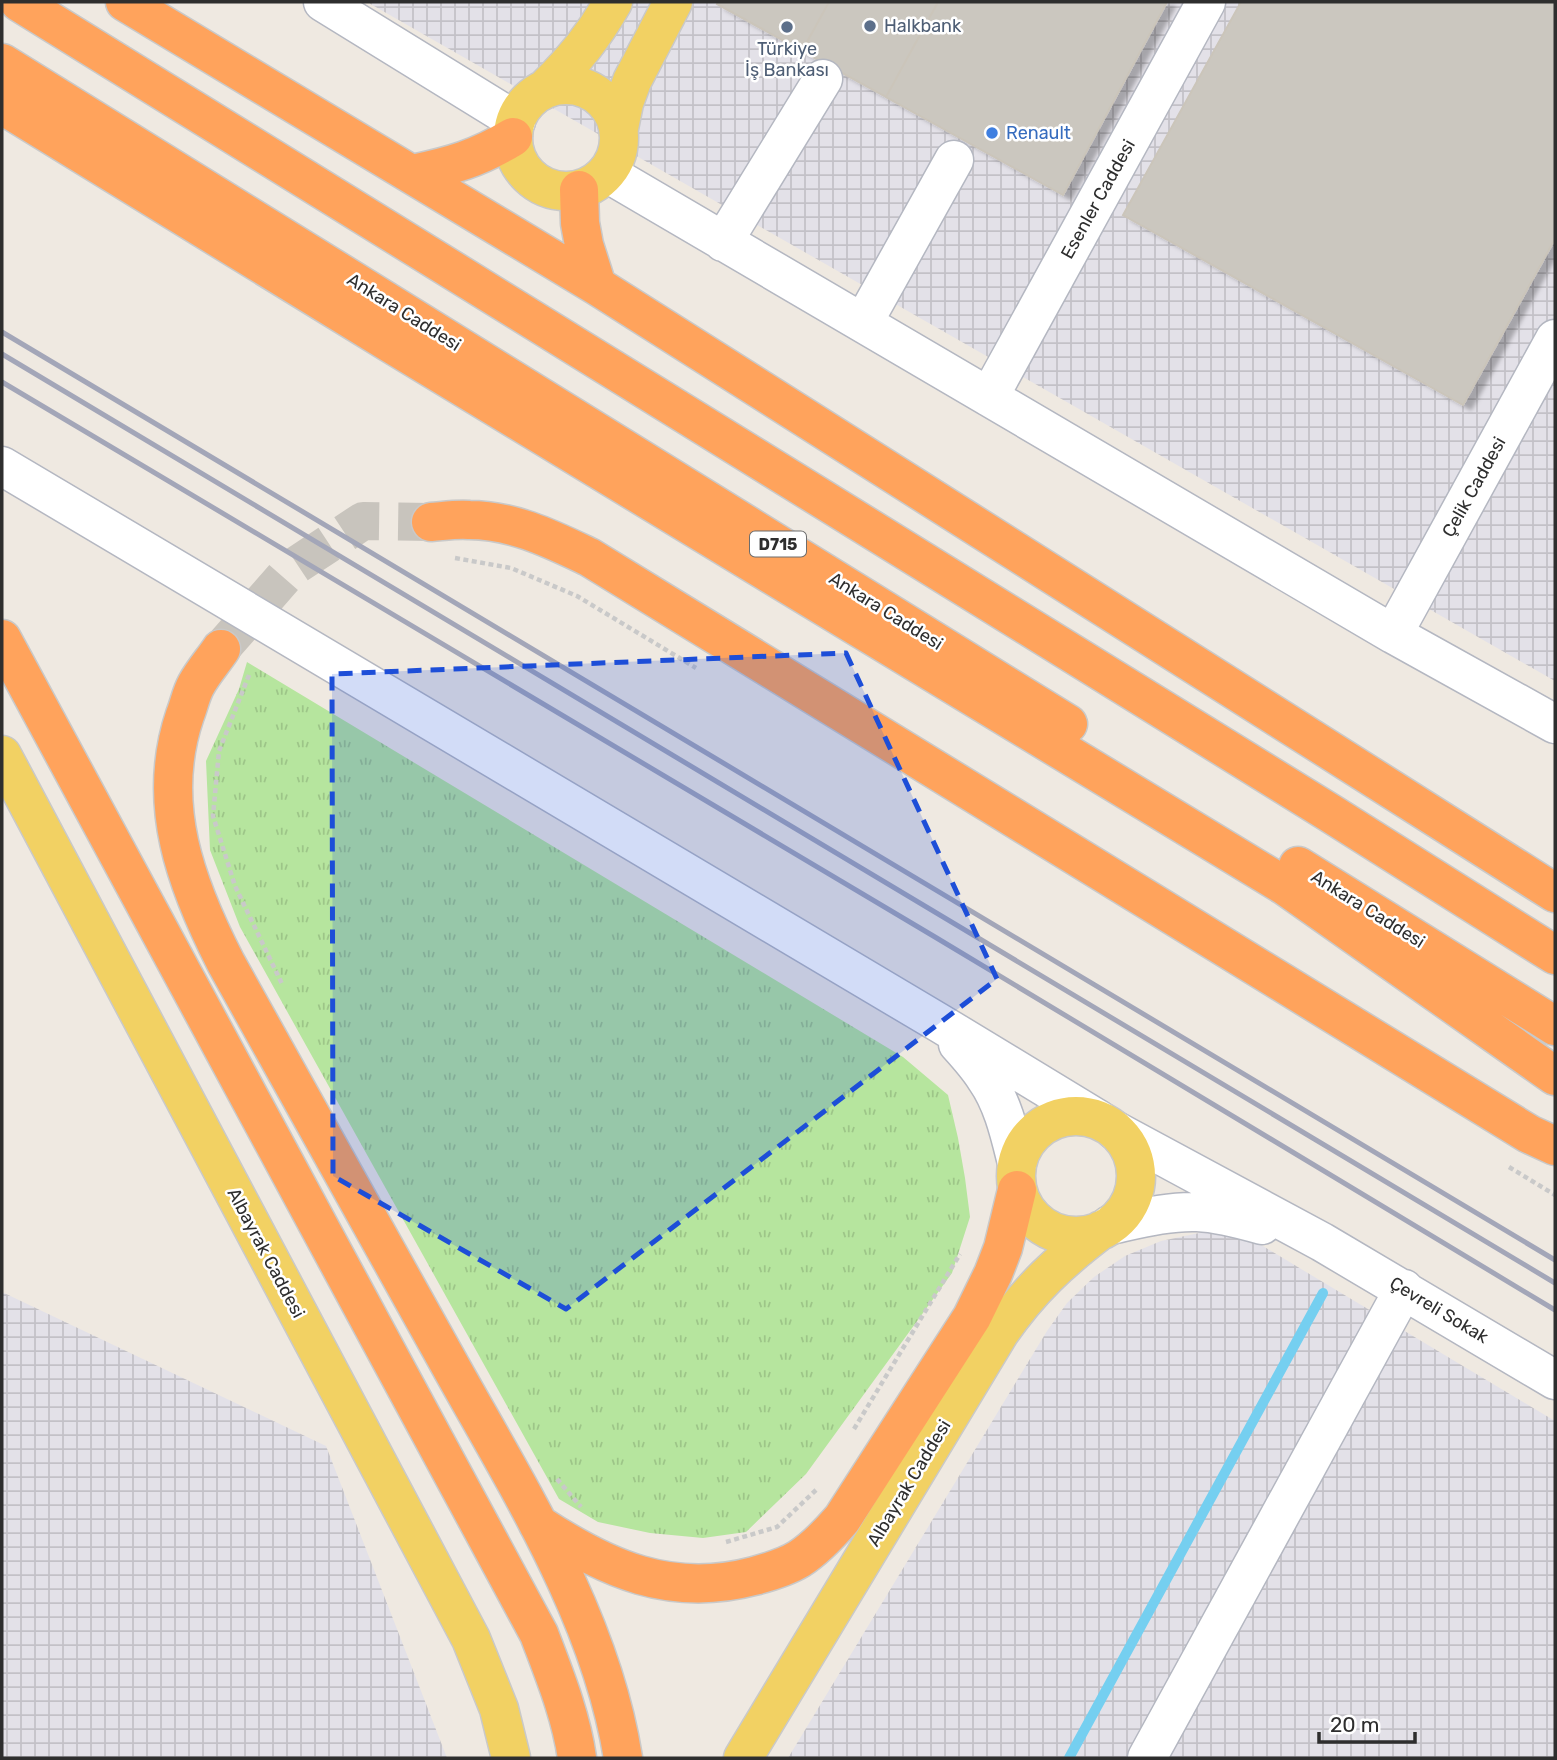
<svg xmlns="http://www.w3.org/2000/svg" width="1557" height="1760" viewBox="0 0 1557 1760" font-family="Rubik,sans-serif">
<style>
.industrial{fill:url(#industrial-grid)}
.grass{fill:url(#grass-tufts)}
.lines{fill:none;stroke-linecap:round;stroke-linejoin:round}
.stream{stroke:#75cff0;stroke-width:10}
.building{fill:#cbc7bf;stroke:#cbc5ba;stroke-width:2;filter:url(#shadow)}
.highway-tunnel{stroke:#c8c4bd;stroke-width:38;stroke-dasharray:38 19;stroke-linecap:butt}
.minor-casing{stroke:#b4b7c1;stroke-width:41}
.major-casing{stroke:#c9c9c9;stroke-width:41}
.highway-casing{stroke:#c9c9c9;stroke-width:41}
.path{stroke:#c9c9c9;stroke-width:4.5;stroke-dasharray:5 3.5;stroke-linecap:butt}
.minor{stroke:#fff;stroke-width:38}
.major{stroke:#f2d163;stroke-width:38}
.highway{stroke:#ffa35c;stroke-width:38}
.rail{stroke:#a3a6b8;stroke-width:5}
.marked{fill:#1d4ed8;fill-opacity:0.2;stroke:#1d4ed8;stroke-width:5;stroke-dasharray:14 9;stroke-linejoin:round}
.service-dot{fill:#5c6f8a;stroke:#fff;stroke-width:2.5}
.shop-dot{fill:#3f7fe0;stroke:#fff;stroke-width:2.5}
.labels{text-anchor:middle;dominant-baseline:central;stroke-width:5;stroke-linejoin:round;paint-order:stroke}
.shield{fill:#fff;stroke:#6d6d6d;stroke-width:2}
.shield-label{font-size:16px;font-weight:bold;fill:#2e2e2e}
.service-label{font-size:18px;fill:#4e5e75;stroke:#fff;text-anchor:start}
.shop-label{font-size:18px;fill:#366cbe;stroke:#fff;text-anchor:start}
.street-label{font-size:18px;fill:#2e2e2e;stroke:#fff}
</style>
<defs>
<pattern id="industrial-grid" width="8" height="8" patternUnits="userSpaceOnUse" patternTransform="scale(1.75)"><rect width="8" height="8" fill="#e3e1e8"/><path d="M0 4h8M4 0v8" fill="none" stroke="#c3c1c7"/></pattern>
<pattern id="grass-tufts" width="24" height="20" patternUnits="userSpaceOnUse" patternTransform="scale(1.75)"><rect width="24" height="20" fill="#b6e59e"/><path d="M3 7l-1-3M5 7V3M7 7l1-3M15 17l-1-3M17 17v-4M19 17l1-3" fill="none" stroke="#9dc588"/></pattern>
<filter id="shadow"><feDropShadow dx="8" dy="4.5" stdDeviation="2" flood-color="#0004"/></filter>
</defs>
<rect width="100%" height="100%" fill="#efe9e1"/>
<path class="industrial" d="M367,2h1188v679z
M1204,1232l42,4 309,185v337h-767l259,-427 20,-28 27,-26 31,-21 36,-15z
M2,1292l324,154 121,312h-445z"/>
<path class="grass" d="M247,662l656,395 45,38 10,43 7,40 5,39 -18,56 -146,201 -60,58 -43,6 -53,-5 -52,-11 -39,-23 -319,-572 -30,-77 -4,-89 33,-72z"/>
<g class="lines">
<path class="stream" d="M1069,1758l254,-465"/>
</g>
<path class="building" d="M718,2h111l-27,49 -85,-47z
M829,2h109l-52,95 -84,-46z
M938,2h229l-104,193 -177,-98z
M1241,2h314v237l-92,166 -340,-190z"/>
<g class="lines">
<path class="highway-tunnel" d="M221,649l71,-81 71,-47 68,1"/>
<defs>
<path id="minor" d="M323,2l193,119
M607,173l786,461 162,90
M723,242l100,-163
M863,323l91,-163
M989,397l217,-395
M2,466l939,558 158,96
M1393,634l162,-295
M958,1044c10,11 20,22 28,35 17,24 24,56 31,84
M1116,1131l206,111 233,138
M1110,1225c28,-6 58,-14 87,-13 22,1 44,7 65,13
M1147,1758l257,-469"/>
<path id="major" d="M513 138a53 53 0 1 1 106 0a53 53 0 1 1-106 0Z
M547,87c27,-27 47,-51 66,-85
M619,128l5,-25 8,-22 41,-79
M2,755l469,884 28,70 12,49
M1016 1176a60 60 0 1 1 120 0a60 60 0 1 1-120 0Z
M743,1758l257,-426c30,-43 59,-70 101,-102"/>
<path id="highway" d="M19,2l1311,811 225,142
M125,2l472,284 958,607
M2,63l1066,661
M2,105l388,238 895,543 270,190
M412,174c39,-8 67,-16 101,-37
M579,190l1,33 4,22 13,41
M431,522c13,-1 26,-3 38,-2 44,0 82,19 120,37l940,577 26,12
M2,639l537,995c15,40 32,81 38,124
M221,649c-8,12 -18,23 -25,36 -5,9 -7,20 -11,30 -30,88 1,170 41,248 75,134 150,269 225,404 68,122 150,251 172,391
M1298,866l257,160
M538,1524c68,45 133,74 216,52 15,-4 32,-9 45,-17 17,-11 30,-25 43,-40l130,-202 21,-43 10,-26 14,-58"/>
</defs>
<use href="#minor" class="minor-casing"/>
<use href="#major" class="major-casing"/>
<use href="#highway" class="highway-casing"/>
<path class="path" d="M455,558l56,10 66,28 119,72
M249,675l-30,76 -6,65 22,70 48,100
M1509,1167l46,28
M854,1429l106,-175
M557,1479l24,28
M726,1542l51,-15 39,-37"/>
<use href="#minor" class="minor"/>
<use href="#major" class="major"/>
<use href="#highway" class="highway"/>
<path class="rail" d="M2,332l1553,928
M2,354l1553,929
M2,382l933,555 620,373"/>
</g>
<path class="marked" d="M846,653l151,326 -431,330 -233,-133 -1,-502z"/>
<g class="service-dot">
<circle cx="870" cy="26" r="7"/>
<circle cx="787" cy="27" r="7"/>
</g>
<circle class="shop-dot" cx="992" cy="133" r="7"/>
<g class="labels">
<rect class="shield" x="750" y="531.5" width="56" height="25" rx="5"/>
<g class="shield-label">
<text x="778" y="544">D715</text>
</g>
<g class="service-label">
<text x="884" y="26">Halkbank</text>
<text x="787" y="49" text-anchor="middle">Türkiye<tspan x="787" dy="21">İş Bankası</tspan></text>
</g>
<g class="shop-label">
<text x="1006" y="133">Renault</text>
</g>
<g class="street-label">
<text transform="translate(1098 199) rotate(-61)">Esenler Caddesi</text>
<text transform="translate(404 312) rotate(32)">Ankara Caddesi</text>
<text transform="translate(1474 487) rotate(-61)">Çelik Caddesi</text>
<text transform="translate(886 611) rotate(32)">Ankara Caddesi</text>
<text transform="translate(1368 909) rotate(32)">Ankara Caddesi</text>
<text transform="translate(266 1253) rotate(62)">Albayrak Caddesi</text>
<text transform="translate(1439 1310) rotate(31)">Çevreli Sokak</text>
<text transform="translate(909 1483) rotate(-59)">Albayrak Caddesi</text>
</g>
</g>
<rect width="1557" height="1760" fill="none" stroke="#2e2e2e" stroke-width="7"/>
<path d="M1319 1732v10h96v-10" fill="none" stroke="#2e2e2e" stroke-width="3.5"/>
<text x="1330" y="1732" font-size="21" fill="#2e2e2e" stroke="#ffffff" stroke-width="5" paint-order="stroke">20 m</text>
</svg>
